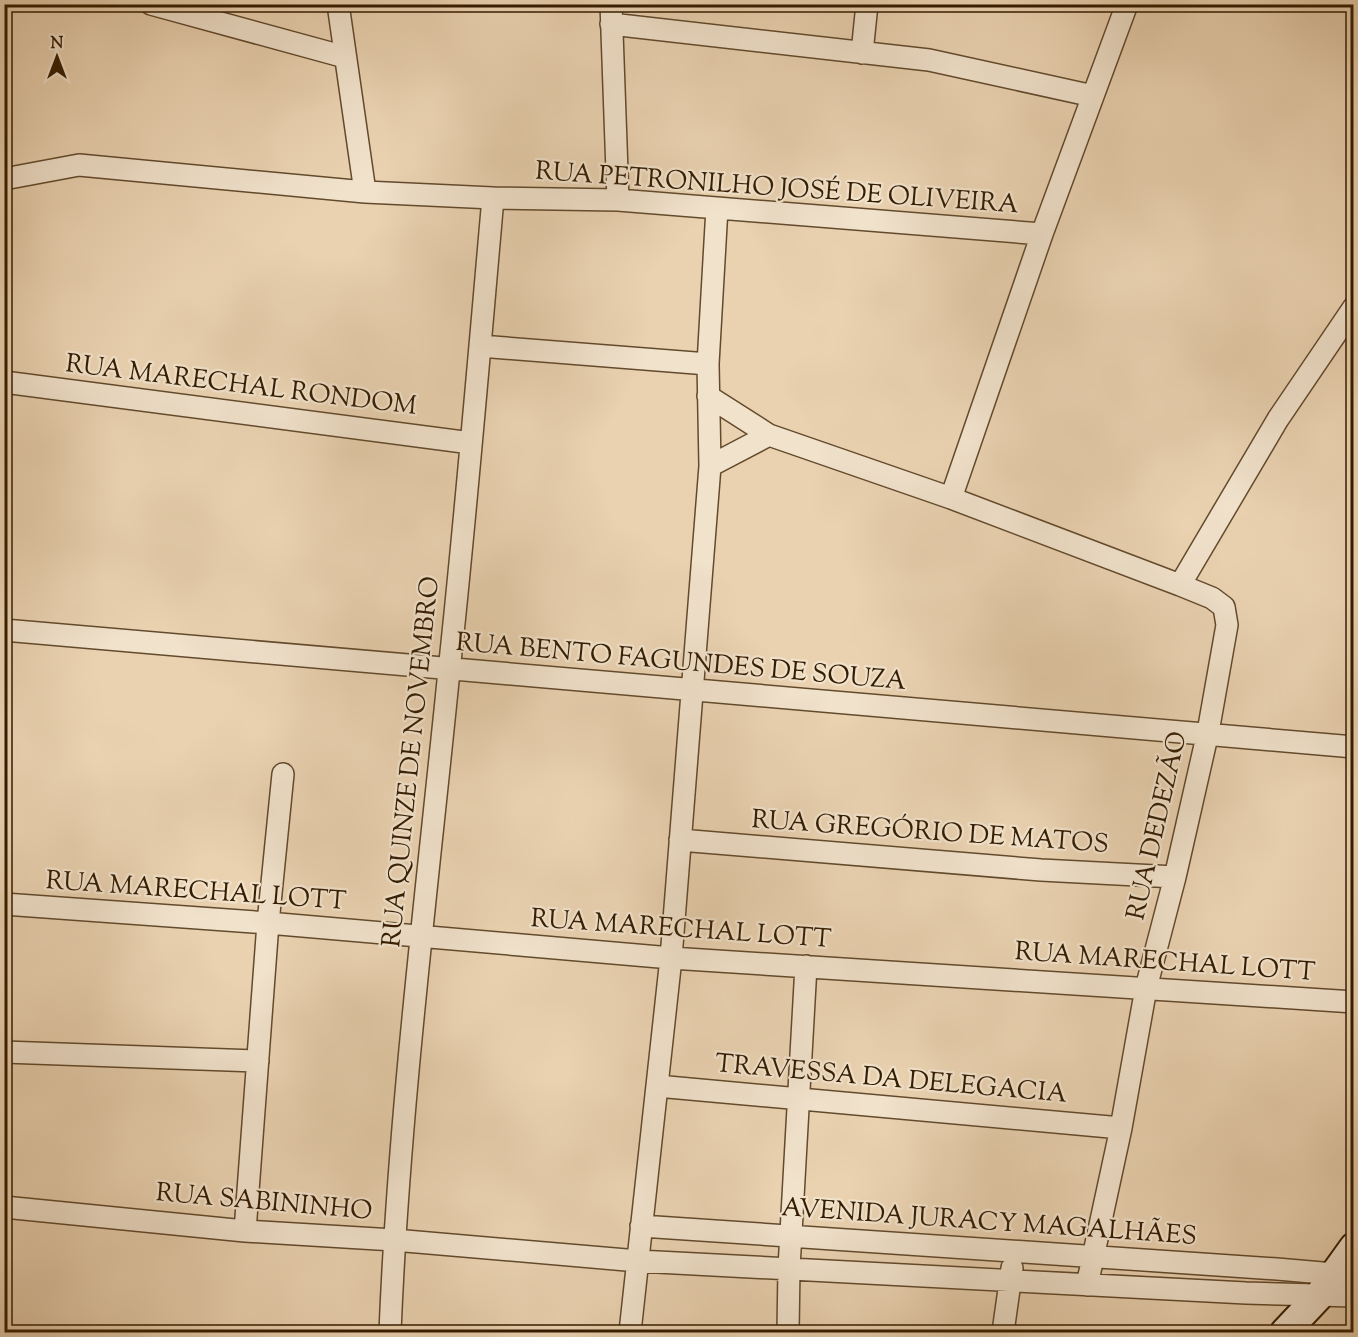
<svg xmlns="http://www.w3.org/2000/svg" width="1358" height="1337" viewBox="0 0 1358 1337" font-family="'Sorts Mill Goudy',serif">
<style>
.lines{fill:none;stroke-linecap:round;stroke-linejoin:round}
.minor-casing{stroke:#624a2c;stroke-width:24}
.secondary-casing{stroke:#341c00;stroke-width:32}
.minor{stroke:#f1e2cc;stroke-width:21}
.secondary{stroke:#f1e2cc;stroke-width:28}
.labels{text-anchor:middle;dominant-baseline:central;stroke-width:4.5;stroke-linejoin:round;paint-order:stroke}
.street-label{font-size:26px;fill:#341c00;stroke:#f1e2cc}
</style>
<rect width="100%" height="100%" fill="#ead2b1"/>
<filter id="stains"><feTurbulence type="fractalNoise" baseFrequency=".00333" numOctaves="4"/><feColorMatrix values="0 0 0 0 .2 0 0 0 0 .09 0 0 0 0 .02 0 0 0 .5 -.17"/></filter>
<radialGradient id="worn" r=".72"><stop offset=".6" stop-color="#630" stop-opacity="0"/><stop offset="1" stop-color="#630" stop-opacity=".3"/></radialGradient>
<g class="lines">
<defs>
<path id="minor" d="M151,4l194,53
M338,4l27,188
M611,4l7,196
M611,24l318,36 164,36
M862,53l5,-49
M4,179l75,-14 286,27 128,6 125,2 424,34
M480,346l228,18
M4,382l467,61
M708,396l61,39 182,63 229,87 32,13 12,9 3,18 -19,107 -33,145 -29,111 -25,140 -34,157
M710,466l59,-31
M951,498l91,-264 85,-230
M1180,585l98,-166 76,-112
M4,630l1350,117
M680,840l361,30 134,7
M4,904l264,19 403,35 683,44
M4,1052l254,9
M657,1086l464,42
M4,1207l241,24 149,9 244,21 608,32 108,3
M641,1226l636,43 57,5 20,7
M245,1231l23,-308 15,-149
M390,1332c9,-221 37,-441 59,-661 17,-157 30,-315 44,-473
M630,1332l41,-374 39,-492 -2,-102 9,-156
M788,1332l1,-64 17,-302
M1003,1332l9,-64"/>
<path id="secondary" d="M1285,1332l33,-35 36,-50"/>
</defs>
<use href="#minor" class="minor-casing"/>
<use href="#secondary" class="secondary-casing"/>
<use href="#minor" class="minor"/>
<use href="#secondary" class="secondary"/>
</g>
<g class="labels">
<g class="street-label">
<text transform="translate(777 189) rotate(4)">RUA PETRONILHO JOSÉ DE OLIVEIRA</text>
<text transform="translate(241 386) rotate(7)">RUA MARECHAL RONDOM</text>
<text transform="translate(681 663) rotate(5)">RUA BENTO FAGUNDES DE SOUZA</text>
<text transform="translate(412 762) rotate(-84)">RUA QUINZE DE NOVEMBRO</text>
<text transform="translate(1158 826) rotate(-77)">RUA DEDEZÃO</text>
<text transform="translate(930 833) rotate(4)">RUA GREGÓRIO DE MATOS</text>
<text transform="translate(196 892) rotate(4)">RUA MARECHAL LOTT</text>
<text transform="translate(681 930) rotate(4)">RUA MARECHAL LOTT</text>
<text transform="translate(1165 963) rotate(4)">RUA MARECHAL LOTT</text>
<text transform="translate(891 1080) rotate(5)">TRAVESSA DA DELEGACIA</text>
<text transform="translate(264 1203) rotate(5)">RUA SABININHO</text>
<text transform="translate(989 1223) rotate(4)">AVENIDA JURACY MAGALHÃES</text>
</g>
</g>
<rect width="1358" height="1337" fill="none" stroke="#ead2b1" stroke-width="24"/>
<rect x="6" y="6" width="1346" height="1325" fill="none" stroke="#341c00" stroke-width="3"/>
<rect x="12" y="12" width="1334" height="1313" fill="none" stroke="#341c00" stroke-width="1.5"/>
<g transform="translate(57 57)" stroke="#f1e2cc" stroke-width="4.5" paint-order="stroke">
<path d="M0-4.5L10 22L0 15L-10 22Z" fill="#341c00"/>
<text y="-9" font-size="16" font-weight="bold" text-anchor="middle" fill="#341c00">N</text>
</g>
<rect width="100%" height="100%" filter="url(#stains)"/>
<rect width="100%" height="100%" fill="url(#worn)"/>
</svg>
